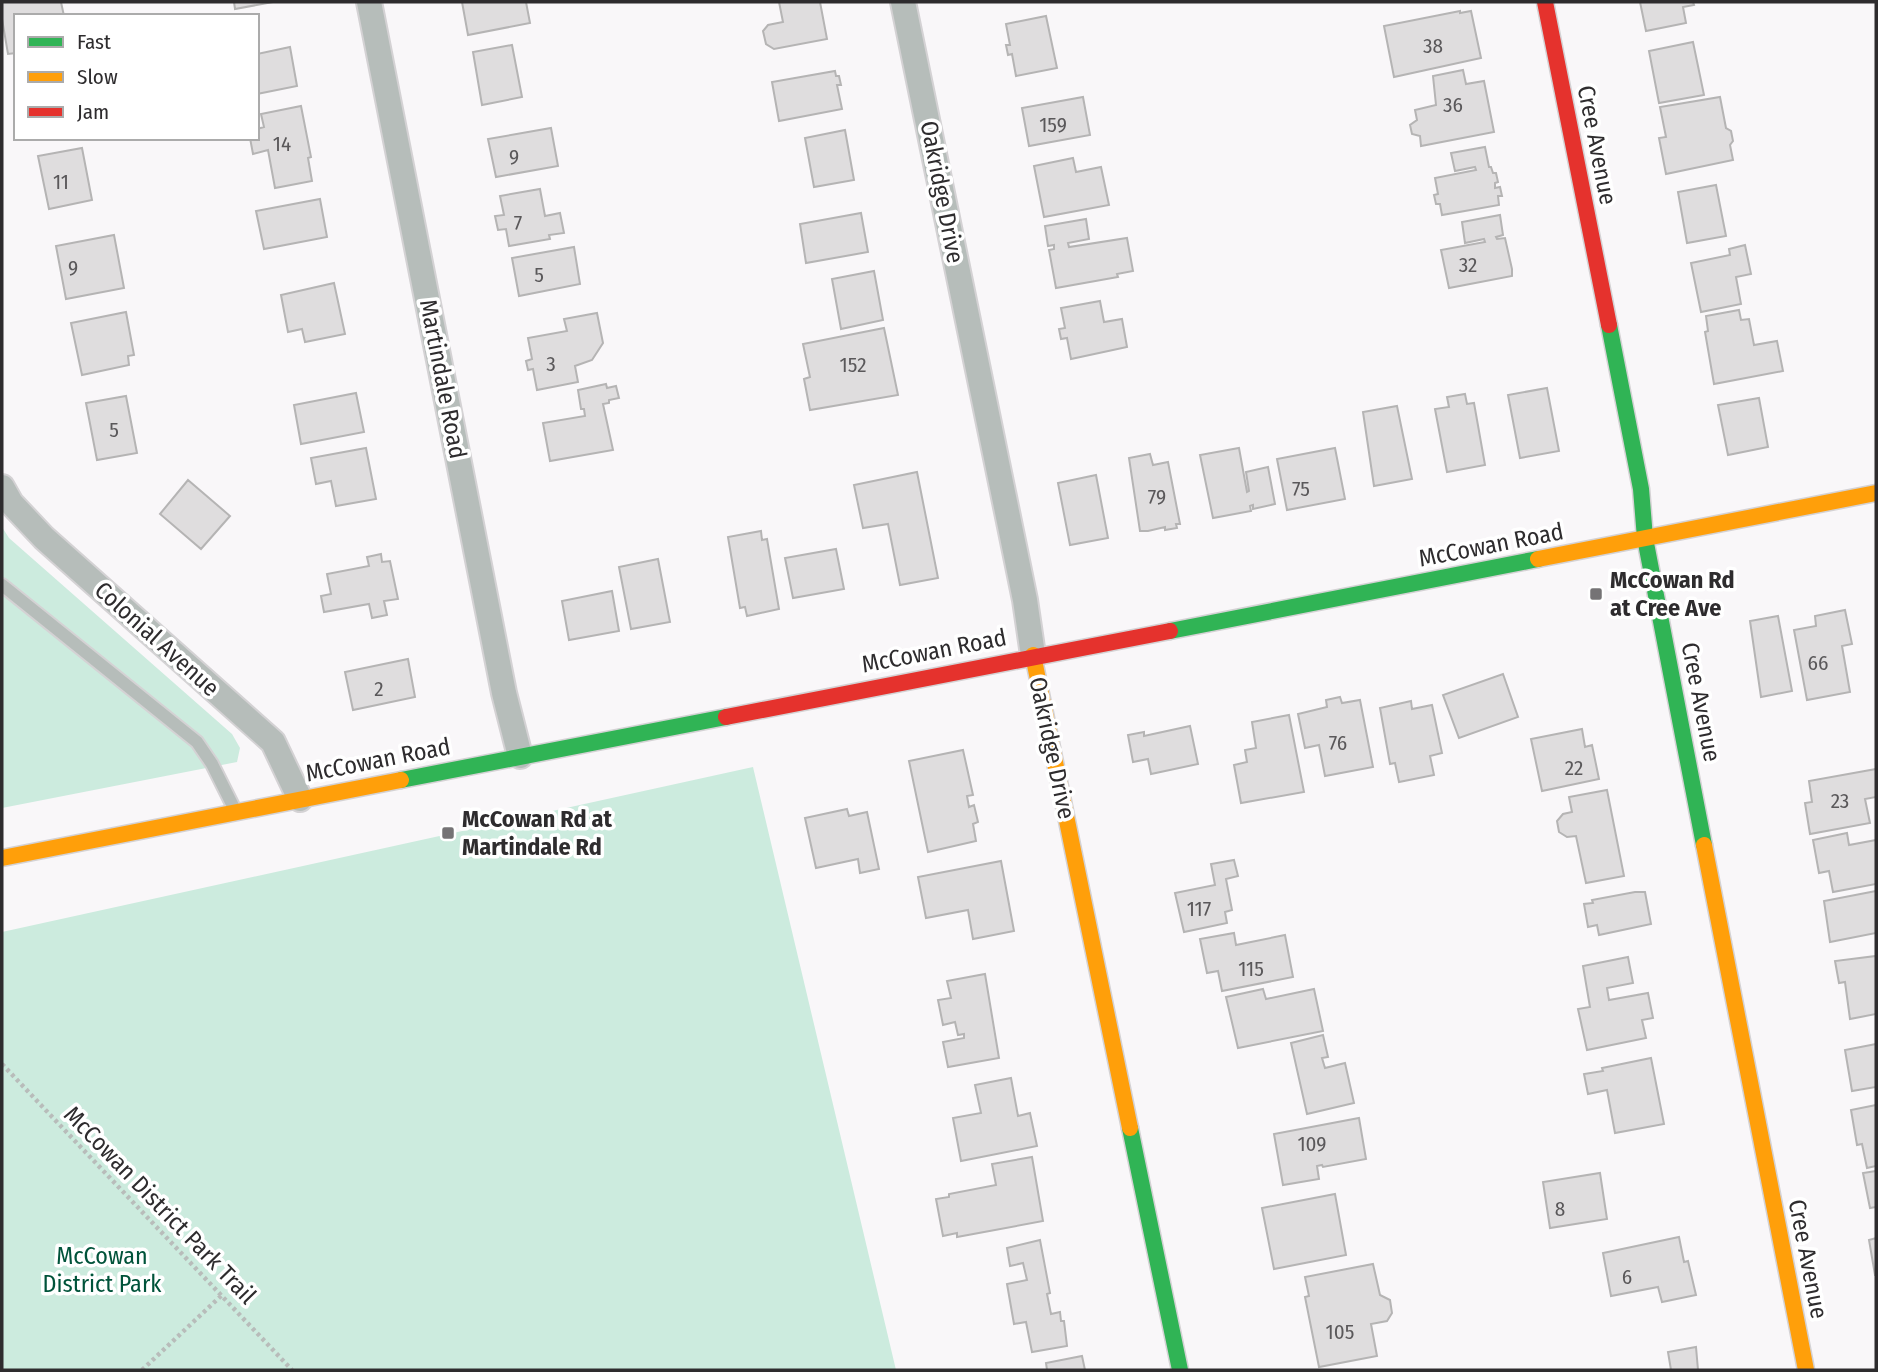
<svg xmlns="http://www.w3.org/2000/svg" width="1878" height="1372" viewBox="0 0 1878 1372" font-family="'Fira Sans Condensed',sans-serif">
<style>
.green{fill:#ccebde}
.building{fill:#dfddde;stroke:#b5b4b4;stroke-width:2}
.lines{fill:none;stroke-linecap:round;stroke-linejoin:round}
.lane-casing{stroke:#d4d2d4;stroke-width:16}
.street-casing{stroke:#d4d2d4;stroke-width:28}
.fast-casing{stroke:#d4d2d4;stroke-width:19}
.slow-casing{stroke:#d4d2d4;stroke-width:19}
.jam-casing{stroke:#d4d2d4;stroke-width:19}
.path{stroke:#b8bcba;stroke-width:4.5;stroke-dasharray:3.5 3.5;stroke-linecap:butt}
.lane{stroke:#b6bdba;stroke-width:12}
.street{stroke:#b6bdba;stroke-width:24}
.fast{stroke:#30b455;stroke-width:16}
.slow{stroke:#ff9f0a;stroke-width:16}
.jam{stroke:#e5322d;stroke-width:16}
.poi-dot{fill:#757375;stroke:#fff;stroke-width:2.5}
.labels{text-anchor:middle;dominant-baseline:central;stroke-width:7;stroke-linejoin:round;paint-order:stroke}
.number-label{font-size:21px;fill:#5a585a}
.street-label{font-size:24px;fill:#2e2c2e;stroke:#fff}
.poi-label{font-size:24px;font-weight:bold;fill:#2e2c2e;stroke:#fff;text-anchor:start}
.park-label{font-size:24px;fill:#00533a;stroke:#fff}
</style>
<rect width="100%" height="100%" fill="#f9f7f9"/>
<path class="green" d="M2,527l7,11 223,196 8,14 -3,14 -235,46z
M753,767l143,603h-894v-438z"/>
<path class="building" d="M2,2h59l3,14h-48v37l-8,1 -6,-35z
M234,2h39l-38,7z
M462,2h64l4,21 -62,12z
M779,2h41l7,37 -53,10 -8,-5 -3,-13 5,-6 15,-3z
M1640,2h53l1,3 -11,2 3,16 -40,8z
M1460,11v2l11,-2 10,47 -87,19 -10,-51z
M1046,16l11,52 -41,8 -4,-22 -4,1 -2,-10h4l-4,-21z
M1693,42l11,53 -45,8 -10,-52z
M512,45l10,52 -40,8 -9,-53z
M290,47l7,39 -40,8v-40z
M1463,70l3,14 18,-3 10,51 -73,14 -1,-10 -8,-2 -2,-9 7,-5 -2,-10 21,-5 -3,-29z
M835,71l1,5h3l2,9h-4l5,24 -63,12 -7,-39z
M1083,97l7,38 -61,11 -7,-38z
M1720,97l6,31 5,3 2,10 -3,4 3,15 -67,14 -7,-36 7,-1 -6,-30z
M301,106l10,51 -3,1 4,23 -37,7 -7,-38 -15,4 -3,-16h7v-9l7,-2 -3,-13z
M551,128l7,38 -62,11 -8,-38z
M845,130l9,50 -40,7 -9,-49z
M1485,147l4,20h2l2,6h3l2,9 -3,1v5l5,-1 2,9h-4l1,9 -57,10 -2,-11h-4l-2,-9 4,-1 -3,-16 41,-8 -1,-3 -20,4 -4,-18z
M82,148l10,52 -43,9 -11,-53z
M1073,158l3,14 25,-5 8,38 -65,12 -10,-51z
M1716,185l10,51 -39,7 -9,-51z
M540,189l5,27 15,-3 4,20 -15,2 1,4 -41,7 -3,-17 -8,1 -3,-14 9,-1 -4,-19z
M320,199l7,38 -63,12 -8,-38z
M861,213l7,39 -62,11 -6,-39z
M1500,215l3,20 -7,2 1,2 8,-1 7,31v7l-63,12 -8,-38 44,-8 -1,-3 -19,4 -3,-21z
M1086,219l3,20 -21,4 1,4 58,-9 6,33 -16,3 1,3 -62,11 -7,-38 5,-1v-4l-6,1 -3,-20z
M114,235l10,53 -58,11 -10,-53z
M1745,245l6,29 -15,3 5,27 -40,8 -10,-49 39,-8 -1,-6z
M574,247l6,37 -61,12 -7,-38z
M874,271l9,49 -42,9 -9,-50z
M334,283l11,51 -40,8 -3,-13 -14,3 -7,-37z
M1100,301l4,21 18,-3 5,28 -56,12 -4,-21 -6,1 -2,-10 6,-1 -4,-20z
M1739,310l2,10 8,-1 5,26 23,-4 6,30 -69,13 -9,-52 3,-1 -2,-15z
M126,312l8,43 -6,1 1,9 -47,10 -11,-52z
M597,313l6,30 -11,17 -17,6 3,16 -41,8 -4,-21 -5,1 -2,-9 6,-2 -4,-21 39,-7 -3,-12z
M884,328l14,67 -88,15 -6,-31 6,-2 -7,-33z
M606,384l1,4 9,-2 3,12 -10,2v3l-6,1 10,46 -63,11 -7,-38 42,-7 -1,-7h-3l-3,-19z
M1547,388l12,63 -39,7 -12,-63z
M356,393l8,39 -63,12 -7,-39z
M1465,394l2,10 7,-1 11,62 -38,7 -12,-63 14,-2 -2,-10z
M126,396l11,57 -40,7 -11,-57z
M1759,398l9,49 -40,8 -10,-50z
M1397,406l15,73 -38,7 -11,-74z
M366,448l10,51 -40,7 -5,-25 -15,3 -5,-26z
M1239,448l8,44 2,-1 -3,-19 22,-5 7,37 -22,5v-4l-3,1 1,5 -38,7 -13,-63z
M1335,448l10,51 -58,11 -10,-51z
M1150,454l3,11 15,-3 12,62h-4l1,4 -12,2v-3l-17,4h-8l-11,-73z
M917,472l21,106 -38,7 -12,-61 -25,4 -9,-43z
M1096,475l12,63 -38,7 -12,-62z
M188,480l42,36 -29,33 -41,-35z
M761,531l1,9 5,-1 12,70 -32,7 -2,-9 -5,1 -12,-71z
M836,549l8,40 -51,9 -8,-40z
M381,554l1,8 8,-1 8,38 -14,2 3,14 -15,3 -3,-14 -45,8 -3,-16 10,-2 -4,-20 42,-8 -2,-9z
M658,559l12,63 -39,7 -12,-62z
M612,591l7,40 -50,9 -7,-39z
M1845,610l7,34 -10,2 8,46 -43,8 -13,-70 22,-4 -1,-10z
M1778,616l14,75 -31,6 -11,-76z
M408,659l7,38 -62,13 -8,-38z
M1503,674l15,43 -59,21 -16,-43z
M1340,697l2,6 18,-3 13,67 -48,9 -6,-31 -14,3 -7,-34 29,-7 -1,-7z
M1411,701l1,8 20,-4 10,48 -12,3 4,19 -35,7 -4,-19 -5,1 -10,-56z
M1289,715l15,77 -63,11 -7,-38 13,-3 -2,-12 11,-2 -4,-26z
M1190,726l8,38 -47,10 -3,-15 -15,3 -5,-27 16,-3v4z
M1582,729l3,18 7,-2 7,34 -57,12 -11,-52z
M963,750l10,45 -6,1 2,11 5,-2 4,17 -5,2 3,17 -48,11 -19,-91z
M1876,769v28l-11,2 5,24 -60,11 -5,-31 7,-1 -3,-21z
M1607,790l17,86 -38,7 -10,-47 -9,1 -8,-5 -2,-11 6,-7 9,-2 -3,-15z
M847,809l2,7 18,-4 12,57 -19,4 -2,-14 -42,9 -11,-50z
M1847,833l2,12 27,-5v44l-43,8 -4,-21 -10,2 -6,-33z
M1234,860l4,16 -12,3 6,31 -7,2 2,11 -43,9 -9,-39 40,-8 -4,-21z
M1001,861l13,70 -41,8 -5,-29 -42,8 -8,-41z
M1876,891v42l-46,9 -6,-41z
M1635,892h10l6,32 -52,11 -2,-10 -9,2 -4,-23 9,-1 -1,-3z
M1234,933l2,12 49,-10 8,42 -71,14 -4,-20 -11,2 -7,-34z
M1876,956v58l-26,5 -5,-37 -6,1 -4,-22z
M1628,957l5,26 -26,5 2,12 39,-7 5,25 -11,2 4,18 -59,12 -9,-41 12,-2 -7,-41z
M985,974l14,84 -51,9 -5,-25 21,-4v-4l-6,1 -3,-13 -12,3 -5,-25 13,-2 -4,-17z
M1263,989l3,10 48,-10 9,42 -85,17 -12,-51z
M1323,1035l5,22 -6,1 3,10 20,-5 9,40 -47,11 -16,-71z
M1876,1044v43l-24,4 -7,-41z
M1651,1058l13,66 -49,9 -8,-43 -19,4 -4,-20 19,-3 -1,-3z
M1011,1078l7,38 12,-3 7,33 -76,15 -8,-43 28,-5 -6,-28z
M1876,1105v61l-9,2 -5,-24 -5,1 -6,-35z
M1359,1118l7,41 -43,8 -1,-2 -5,1 2,13 -36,6 -9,-51z
M1032,1157l11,64 -86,16v-4l-14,3 -7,-37 13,-2v-3l47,-9 -4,-21z
M1876,1171v36l-6,1 -7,-35z
M1600,1173l7,46 -57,9 -7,-46z
M1335,1194l11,61 -72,14 -12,-61z
M1679,1237l5,25 4,-1 8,34 -34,7 -4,-15 -47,9 -8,-43z
M1876,1238v37h-1l-6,-35z
M1040,1240l10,53 -3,1 4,20 9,-2 1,9h3l3,25 -35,6 -6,-30 -12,2 -7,-40 20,-4 -4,-17 -13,3 -3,-18z
M1373,1264l7,31 10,5 2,13 -5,8 -16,3 6,32 -58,11 -14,-70 4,-1 -4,-19z
M1696,1347l2,23h-27l-3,-18z
M1082,1356l3,14h-38l-1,-7z"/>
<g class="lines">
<defs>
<path id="lane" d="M2,585l195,157 15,22 23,46"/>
<path id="street" d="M369,2l135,691 16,63
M903,2l122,598 8,55
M2,487l9,16 33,35 229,204 27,57"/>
<path id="fast" d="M1609,325l32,164 4,49 59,307
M1170,631l368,-72
M401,780l325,-63
M1130,1128l50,242"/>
<path id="slow" d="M1538,559l338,-66
M1033,655l97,473
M1704,845l102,525
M2,858l399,-78"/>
<path id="jam" d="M1545,2l64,323
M726,717l444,-86"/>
</defs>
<use href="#lane" class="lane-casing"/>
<use href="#street" class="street-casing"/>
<use href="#fast" class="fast-casing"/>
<use href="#slow" class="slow-casing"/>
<use href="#jam" class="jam-casing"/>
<path class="path" d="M2,1064l290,306
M142,1370l80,-75"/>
<use href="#lane" class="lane"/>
<use href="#street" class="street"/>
<use href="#fast" class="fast"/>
<use href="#slow" class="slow"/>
<use href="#jam" class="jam"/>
</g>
<g class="poi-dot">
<rect x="1589" y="587" width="14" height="14" rx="3.5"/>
<rect x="441" y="826" width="14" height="14" rx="3.5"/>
</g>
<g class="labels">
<g class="number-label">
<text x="1433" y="46">38</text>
<text x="1453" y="105">36</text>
<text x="1053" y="125">159</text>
<text x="282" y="144">14</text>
<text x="514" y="157">9</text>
<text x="61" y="182">11</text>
<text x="518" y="223">7</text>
<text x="1468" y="265">32</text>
<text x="73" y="268">9</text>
<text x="539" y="275">5</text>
<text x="551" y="364">3</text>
<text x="853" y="365">152</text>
<text x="114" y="430">5</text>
<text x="1301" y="489">75</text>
<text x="1157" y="497">79</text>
<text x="1818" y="663">66</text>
<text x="379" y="689">2</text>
<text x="1338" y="743">76</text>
<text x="1574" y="768">22</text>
<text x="1840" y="801">23</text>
<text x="1199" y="909">117</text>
<text x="1251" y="969">115</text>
<text x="1312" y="1144">109</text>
<text x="1560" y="1209">8</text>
<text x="1627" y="1277">6</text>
<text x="1340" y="1332">105</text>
</g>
<g class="street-label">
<text transform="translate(1597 145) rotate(79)">Cree Avenue</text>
<text transform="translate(942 192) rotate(79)">Oakridge Drive</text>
<text transform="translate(443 379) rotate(79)">Martindale Road</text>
<text transform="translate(1491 545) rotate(-11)">McCowan Road</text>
<text transform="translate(157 639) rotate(42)">Colonial Avenue</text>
<text transform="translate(934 651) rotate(-11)">McCowan Road</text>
<text transform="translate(1701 702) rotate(79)">Cree Avenue</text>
<text transform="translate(1052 748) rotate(78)">Oakridge Drive</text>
<text transform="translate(378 760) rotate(-11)">McCowan Road</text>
<text transform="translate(160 1205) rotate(46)">McCowan District Park Trail</text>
<text transform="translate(1808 1259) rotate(79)">Cree Avenue</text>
</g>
<g class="poi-label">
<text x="1610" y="580">McCowan Rd<tspan x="1610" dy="28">at Cree Ave</tspan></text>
<text x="462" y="819">McCowan Rd at<tspan x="462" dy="28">Martindale Rd</tspan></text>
</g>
<g class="park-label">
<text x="102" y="1256">McCowan<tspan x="102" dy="28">District Park</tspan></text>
</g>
</g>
<rect width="1878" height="1372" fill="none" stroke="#2e2c2e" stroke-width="7"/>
<rect x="14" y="14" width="245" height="126" fill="#ffffff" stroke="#ababab" stroke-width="2"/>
<rect x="28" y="37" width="35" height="10" fill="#30b455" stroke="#ababab" stroke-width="2"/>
<text x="77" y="49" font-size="21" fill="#2e2c2e">Fast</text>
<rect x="28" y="72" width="35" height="10" fill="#ff9f0a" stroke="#ababab" stroke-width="2"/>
<text x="77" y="84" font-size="21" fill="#2e2c2e">Slow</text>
<rect x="28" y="107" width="35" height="10" fill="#e5322d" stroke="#ababab" stroke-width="2"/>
<text x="77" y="119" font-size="21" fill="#2e2c2e">Jam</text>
</svg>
